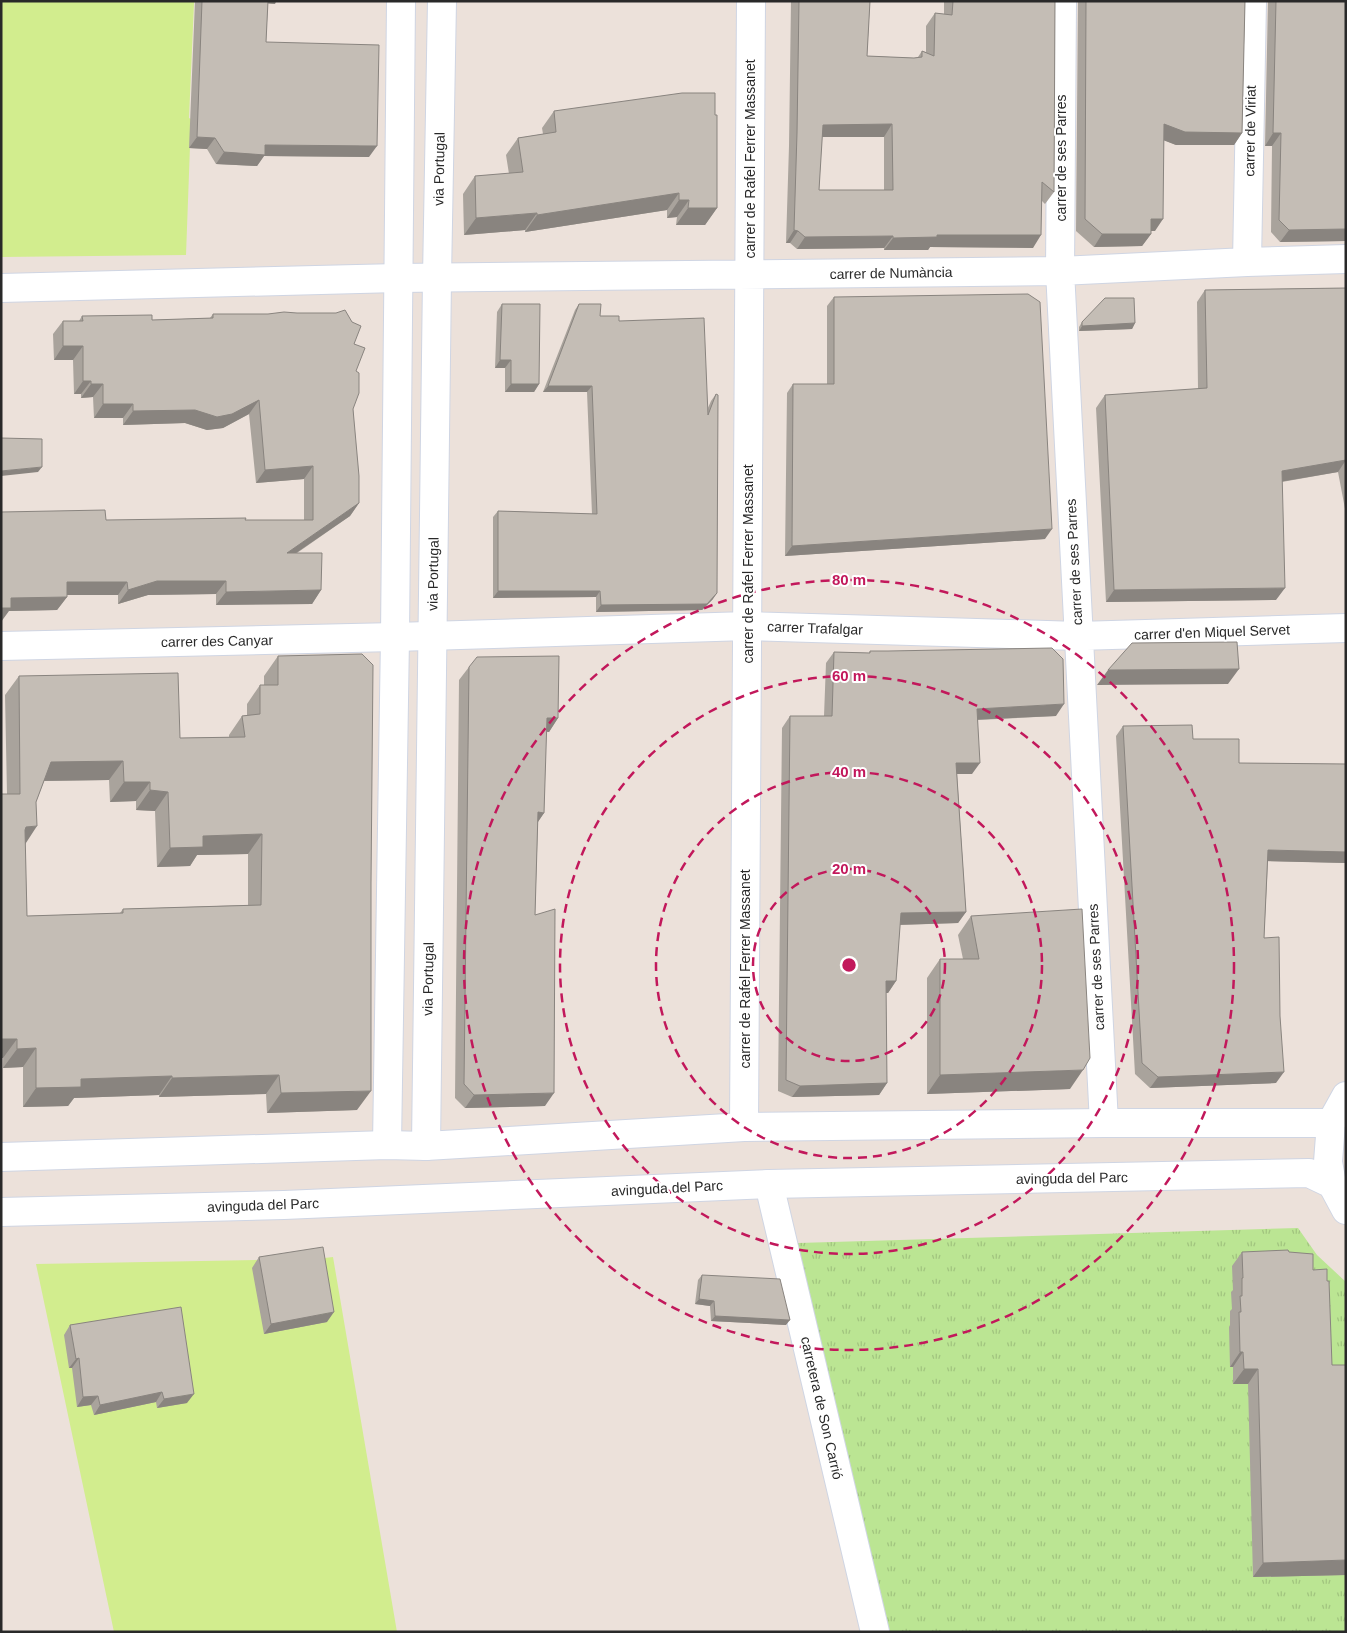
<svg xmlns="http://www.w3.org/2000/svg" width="1347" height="1633" viewBox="0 0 1347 1633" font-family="Arial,sans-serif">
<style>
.park{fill:url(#park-tufts)}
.pitch{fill:#d2ed8e}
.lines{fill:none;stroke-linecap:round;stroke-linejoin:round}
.minor-casing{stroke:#cfd5e3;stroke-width:30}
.tertiary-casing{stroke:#cfd5e3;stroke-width:30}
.secondary-casing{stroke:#cfd5e3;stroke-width:30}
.minor{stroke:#fff;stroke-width:28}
.tertiary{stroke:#fff;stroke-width:28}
.secondary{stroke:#fff;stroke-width:28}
.wall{fill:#a9a39c;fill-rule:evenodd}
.shaded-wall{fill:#89847f}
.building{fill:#c4bdb5;stroke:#89847f;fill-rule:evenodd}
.ring{fill:none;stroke:#c2185b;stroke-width:2.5;stroke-dasharray:9 6}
.labels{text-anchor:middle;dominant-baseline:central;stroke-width:4;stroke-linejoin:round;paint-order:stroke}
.street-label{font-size:14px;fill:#292929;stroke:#fff}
.centre{fill:#c2185b;stroke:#fff;stroke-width:2.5}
.ring-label{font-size:15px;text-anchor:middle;font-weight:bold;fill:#c2185b;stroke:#fff;stroke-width:4;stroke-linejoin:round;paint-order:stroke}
</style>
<defs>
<pattern id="park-tufts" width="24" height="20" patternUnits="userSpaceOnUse" patternTransform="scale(1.25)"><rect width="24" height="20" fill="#bbe593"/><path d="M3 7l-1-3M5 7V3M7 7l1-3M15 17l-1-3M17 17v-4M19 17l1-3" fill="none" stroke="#a1c47f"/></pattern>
</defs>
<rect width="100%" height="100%" fill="#ece1da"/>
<path class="park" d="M1298,1228l19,27 29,27v350h-460l-92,-378 4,-11z"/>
<path class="pitch" d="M1,1h195l-2,2 -5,115 2,1 -5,136 -185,2z
M333,1257l64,375h-283l-78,-368 280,-5z"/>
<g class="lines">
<defs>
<path id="minor" d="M1062,1l-2,270 44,852
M1247,262l5,-261
M1,288l397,-10 662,-7 187,-9 99,-3
M1,646l394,-9 352,-11 331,10 268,-8
M744,1127l7,-1126"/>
<path id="tertiary" d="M387,1145l8,-508 6,-636
M426,1146l11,-868 5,-277
M769,1184l106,448"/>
<path id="secondary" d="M1346,1096l-15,27 -3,39 4,22 14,26
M1,1157l386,-12 39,1 318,-19 360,-4h227
M1,1212l283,-7 485,-21 540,-11 23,11"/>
</defs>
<use href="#minor" class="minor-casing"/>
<use href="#tertiary" class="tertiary-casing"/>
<use href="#secondary" class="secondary-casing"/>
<use href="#minor" class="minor"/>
<use href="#tertiary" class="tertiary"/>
<use href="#secondary" class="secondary"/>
</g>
<path class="wall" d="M195,1h81l-1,3 -7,-1 -2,39 103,115 -105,-1 -7,10 -41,-2 -9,-15 -18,-1z
M791,1h79l-3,55 47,2 4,-1 4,-6 4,1v-26l9,-13 9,1v-13h111l-1,191 -9,12 -3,-3 -9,47 -103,-1 -2,3h-44v-2l-87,1 -7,-6h-4l3,-97zM822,137h62v53h-65z
M1078,1h167l-3,132 -8,12h-58l-12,-5 -9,91h-4v3l-9,12 -48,1 -18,-16z
M1268,1h78v240l-66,1 -9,-10 1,-86h-7z
M554,111l161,4 2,93 -12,17h-29l1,-8 -10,1v-8l-142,22v-2l-61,5 -1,-41 12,-18 34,-2 -3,-19 12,-17 25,-4 -1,-6z
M1346,288v226l-8,-42 -56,10 -6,118 -170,2 -10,-194 9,-13 93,-6 -1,-87 8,-12z
M834,297l211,242 -260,17 2,-163 6,-9h34v-78z
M502,304l37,80 -5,8h-29v-24h-10l2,-56z
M579,304l21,12 19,5 88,89 4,-9 5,-7 -3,205 -11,11 -106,2v-15l-103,1v-81l5,-6 94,3 -5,-122h-44l32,-82z
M213,314l141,30 2,27 -3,38 6,94 -9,13 -53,37 24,37 -9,14 -96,1v-11l-68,1 -30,9v-9h-51v2l-10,13 -48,1 -8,-99 105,8h198v-41l-48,4 -7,-69 -26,14 -16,2 -22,-7 -62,2v-7h-29l-1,-21 -12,1v-4h-7l-1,-34h-19l-1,-26 10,-13h16l3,-5 70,4 58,-2z
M1082,322l53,1 -3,6 -53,2v-4z
M870,651l186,65 -78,4 -6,54h-15l9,138 -8,11 -58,2 -4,56 -8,12h-2l1,90 -8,12 -87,2 -14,-6 4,-363 8,-12h34l2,-53 8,-11 35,1z
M278,656l79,454 -90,3 -1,-19 -107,3v-2l-85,3 -6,8 -45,1v-40l-20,1 4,-274 -2,-99 14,-19 161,62 49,-1v-2l13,-19 5,-1v-11l13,-19h4v-9zM109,780l1,22 26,-1v9l19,1 2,56 33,-1 7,-11 51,-1v51l-125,4 -3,4 -93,3 -2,-73 11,-41 8,-21z
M469,667l89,51 -9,14 -3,-1 -2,82 -6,9 -3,93 10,191 -80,2 -10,-10 4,-418z
M1123,726l70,13 46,24 107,1v99l-78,-2 -4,77 12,145 -126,5 -15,-14 -19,-338z
M971,916l99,173 -143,5v-116l13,-19h23l-5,-24z
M1242,1252h47l24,18 19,95h14v210l-93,2 -5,-193h-15v-17h-3l-1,-40 1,-2v-14l2,-2 -1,-17 2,-2 -1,-24z
M259,1257l68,65 -63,12 -12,-66z
M702,1275l84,50 -75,-4 -1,-15 -15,-2 3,-24z
M70,1325l117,78 -30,5 -1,-6 -62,13 -3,-10 -14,2 -5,-39h-3l-5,-33z"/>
<path class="shaded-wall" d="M262,1h14l-1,3 -15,-1z
M892,124l-8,13h-70l9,-12z
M1164,124l78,9 -8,12h-58l-21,-8z
M1273,133h8l-9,13h-7z
M197,137l18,1 -8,11 -18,-1z
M265,145l112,1 -8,11 -105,-1 -7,10 -41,-2 8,-12z
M679,193l-12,17 -142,22 12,-17z
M679,200h10l-12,17 -10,1z
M688,208h29l-12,17h-29z
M537,213l-12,17 -61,5 12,-17z
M1151,219h12l-8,12h-12z
M1346,229v12l-66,1 9,-12z
M794,230l4,1 -8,12h-4z
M1102,234h49l-9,12 -48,1z
M937,235h104l-8,13 -103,-1 -2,3h-44l9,-12z
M893,236l-9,12 -87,1 8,-12z
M1135,323l-3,6 -53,2 3,-5z
M63,346h20l-10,14h-19z
M500,360h11l-6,8h-10z
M83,381h8l-10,13h-7z
M91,384h12l-10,13 -12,1z
M511,384h28l-5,8h-29z
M548,386h44l-5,6h-44z
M259,400l-10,14 -26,14 -16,2 -22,-7 -62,2 10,-14z
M103,404h30l-10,14h-29z
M1346,460l-8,12 -65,11 9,-12z
M313,466l-9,13 -48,4 9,-13z
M42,467l-4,5 -37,4v-5z
M359,503l-9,13 -73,50 10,-13z
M1052,529l-7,10 -260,17 7,-10z
M157,581h69l-10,13 -68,1 -30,9 10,-14z
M67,582h60l-9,13h-61z
M1285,588l-9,12 -170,2 8,-12z
M321,590l-9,14 -96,1 10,-13z
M498,591h102l-4,6 -103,1z
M717,593l-4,6 -11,11 -106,2 5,-7z
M67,597l-10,13 -48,1 -8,11v-14l10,-10z
M1239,669l-11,15 -131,1 11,-15z
M1064,704l-8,12 -87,4 8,-11z
M547,718h11l-9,14 -12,-1z
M123,761l-14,19 -72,1 14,-19z
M956,763h24l-8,11h-24z
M124,782h26l-14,19 -26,1z
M150,790l18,2 -13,19 -19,-1z
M538,812l6,1 -9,13z
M37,826l-13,20h-11l13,-19z
M262,834l-14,20 -51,1 -7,11 -33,1 13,-19 33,-12z
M1268,850l78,2v11l-85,-2z
M966,912l-8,11 -65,2 8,-12z
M886,981h10l-8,12h-10z
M1,1039h16l-14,19h-2z
M36,1048l-13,19 -20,1 14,-19z
M1083,1070l-13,19 -143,5 13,-19z
M1284,1072l-8,11 -126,5 8,-11z
M279,1075l-13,19 -107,3 13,-19z
M172,1076l-13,19 -85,3 -6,8 -45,1 13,-19 45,-9z
M887,1083l-8,12 -87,2 8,-11z
M371,1091l-14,19 -90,3 14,-20z
M554,1093l-9,13 -80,2 9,-13z
M699,1299l15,2 -4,5 -15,-2z
M334,1312l-7,10 -63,12 7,-10z
M715,1316l75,4 -4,5 -75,-4z
M1240,1352h3l-10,15h-3z
M79,1358l-7,10h-3l7,-9z
M1244,1369h14l-10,15h-15z
M162,1392l-6,10 -62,13 6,-10z
M194,1394l-7,9 -30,5 7,-9z
M98,1396l-7,9 -14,2 6,-10z
M1346,1560v15l-93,2 10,-14z"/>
<path class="building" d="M202,1h66l-2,41 113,3 -2,101 -112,-1v10l-41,-3 -9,-14 -18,-1z
M799,1h71l-3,55 47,2 8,-1v-6l12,5 1,-43 17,2 1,-14h102l-1,191 -12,-10 -1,53h-104v2l-44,1v-2l-88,1 -7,-6 -4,-1 3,-97zM892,124l1,66h-74l4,-65z
M1086,1h159l-3,132 -57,-1 -21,-8 -1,95h-12v15h-49l-17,-15z
M1276,1h70v228l-57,1 -10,-10 2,-87h-8z
M682,93h33v22h2v93h-29l1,-8h-10v-7l-142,22v-2l-61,5 -1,-42 48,-4 -5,-34 38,-6 -2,-21z
M1346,288v172l-64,11 3,117 -171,2 -9,-195 102,-7 -2,-98z
M1028,294l12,8 12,227 -260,17 1,-162h41v-87z
M1105,298h29l1,25 -53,3v-4z
M502,304h38l-1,80h-28v-24h-11z
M579,304h22l-1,12h19v5l85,-3 4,97 8,-21 2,1 -1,198 -10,11 -106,1 -1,-14h-102v-80l99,3 -5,-128h-44z
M345,310l7,12 9,4 -7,18 11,4 -9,23 3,2v20l-6,16 6,67v27l-72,50h35l-1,37 -95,2v-11h-69l-29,9 -1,-8h-60v15l-56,1v10h-10v-96l104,-2 1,10 140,-2 -1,2h68v-54l-48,4 -6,-70 -27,14 -15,3 -22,-7 -62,1v-7h-30v-20h-12v-3h-8v-35h-20v-25h20l-1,-5 70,-1v5l61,-2v-4h55l16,-2 13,1h39z
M1,438l41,1v28l-41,4z
M1237,642l2,27 -131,1 24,-27z
M1052,648l11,11 1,45 -87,5 3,54h-24l10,149 -65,1 -5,68h-10l1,102 -87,3 -14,-6 4,-364h42l2,-64 36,1v-2h18z
M362,654l11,11 -2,218v208l-90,2 -2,-18 -107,3v-2l-91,3v8l-45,1v-40l-19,1v-10h-16v-245h19l-1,-118 159,-3 2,65 65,-1 -3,-21 18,-2v-29h18v-29zM123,761l1,21h26v8l18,2 2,56 33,-1v-11l59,-2 -1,71 -138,4v4l-96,3 -2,-86 1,-3 11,-1 -1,-24 15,-40z
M559,656l-1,62h-11l-3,95 -6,-1 -3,103 20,-6 -1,184 -80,2 -10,-11 5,-417 8,-10z
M1192,725l1,14h46v24l107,1v88l-78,-2 -4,88 15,-1 1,79 4,56 -126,5 -16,-14 -19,-337z
M1082,909l8,149 -7,12 -143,5v-116h39l-8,-43z
M323,1247l11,65 -63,12 -12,-67z
M1288,1250l1,2 24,2v16l14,-1v12h2l3,84h14v195l-83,3 -5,-194h-14l-1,-17h-3l-1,-40h2l-1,-16h2v-18h1l-1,-26z
M702,1275l78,4 10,41 -75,-4 -1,-15 -15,-2z
M181,1307l13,87 -30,5 -2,-7 -62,13 -2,-9 -15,1 -4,-39 -3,1 -6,-34z"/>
<g class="ring">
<circle cx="849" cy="965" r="96"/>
<circle cx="849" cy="965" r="193"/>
<circle cx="849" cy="965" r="289"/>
<circle cx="849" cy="965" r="385"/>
</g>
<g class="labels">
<g class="street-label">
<text transform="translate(1250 131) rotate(-89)">carrer de Viriat</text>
<text transform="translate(1061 158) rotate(-90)">carrer de ses Parres</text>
<text transform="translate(750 159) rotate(-90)">carrer de Rafel Ferrer Massanet</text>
<text transform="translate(439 169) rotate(-89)">via Portugal</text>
<text transform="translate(891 273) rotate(-1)">carrer de Numància</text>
<text transform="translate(1074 562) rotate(-93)">carrer de ses Parres</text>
<text transform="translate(748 564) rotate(-90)">carrer de Rafel Ferrer Massanet</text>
<text transform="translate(433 574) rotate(-89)">via Portugal</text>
<text transform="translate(815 628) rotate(2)">carrer Trafalgar</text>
<text transform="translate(1212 632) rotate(-2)">carrer d'en Miquel Servet</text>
<text transform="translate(217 641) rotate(-1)">carrer des Canyar</text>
<text transform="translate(1096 967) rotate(-93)">carrer de ses Parres</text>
<text transform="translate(745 969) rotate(-90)">carrer de Rafel Ferrer Massanet</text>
<text transform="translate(428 979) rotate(-89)">via Portugal</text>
<text transform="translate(1072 1178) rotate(-1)">avinguda del Parc</text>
<text transform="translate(667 1188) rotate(-3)">avinguda del Parc</text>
<text transform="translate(263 1205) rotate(-2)">avinguda del Parc</text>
<text transform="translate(822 1408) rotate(77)">carretera de Son Carrió</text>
</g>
</g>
<circle cx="849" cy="965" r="8" class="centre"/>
<g class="ring-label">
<text x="849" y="585">80 m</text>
<text x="849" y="681">60 m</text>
<text x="849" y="777">40 m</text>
<text x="849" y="874">20 m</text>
</g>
<rect width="1347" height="1633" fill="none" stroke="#292929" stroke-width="5"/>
</svg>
